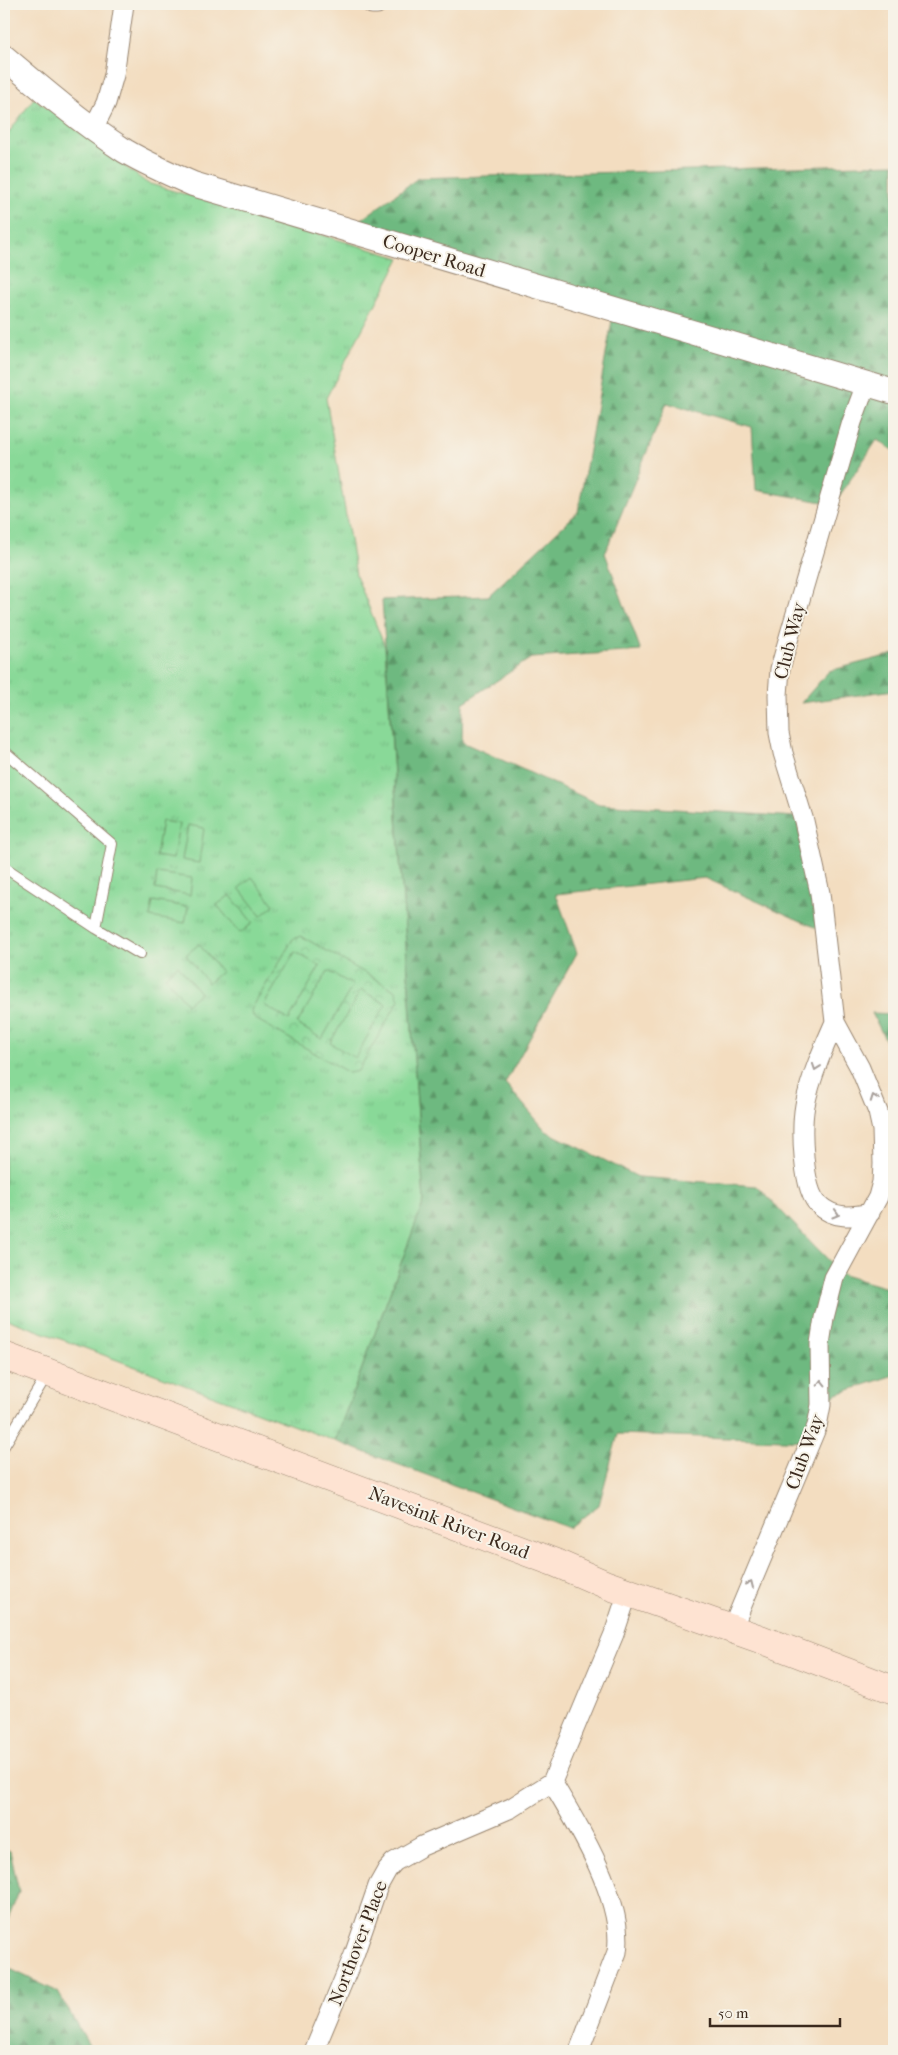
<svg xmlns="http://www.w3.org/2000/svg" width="898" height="2055" viewBox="0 0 898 2055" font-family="'IM FELL French Canon',serif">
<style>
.grass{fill:url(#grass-tufts);stroke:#62825b}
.forest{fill:url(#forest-firs);stroke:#54724f}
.park{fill:url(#park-crowns);stroke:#62825b}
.pitch{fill:#89d998;stroke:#62825b}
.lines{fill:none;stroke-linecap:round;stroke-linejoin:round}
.service-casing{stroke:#97846f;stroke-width:12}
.minor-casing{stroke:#97846f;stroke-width:21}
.tertiary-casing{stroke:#97846f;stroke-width:26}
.secondary-casing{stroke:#97846f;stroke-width:29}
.service{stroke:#fff;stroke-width:10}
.minor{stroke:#fff;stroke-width:19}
.tertiary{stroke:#fff;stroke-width:24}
.secondary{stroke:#fee3d2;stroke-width:28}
.oneway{stroke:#a79f9a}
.labels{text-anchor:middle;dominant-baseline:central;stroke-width:4;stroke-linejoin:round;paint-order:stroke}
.street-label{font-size:19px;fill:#3b2a1e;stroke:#f7f3e8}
</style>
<defs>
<pattern id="grass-tufts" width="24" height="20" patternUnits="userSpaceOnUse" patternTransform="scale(1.25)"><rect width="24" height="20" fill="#89d998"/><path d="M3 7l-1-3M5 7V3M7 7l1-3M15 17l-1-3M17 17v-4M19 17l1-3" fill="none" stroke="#77ba83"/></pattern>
<pattern id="forest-firs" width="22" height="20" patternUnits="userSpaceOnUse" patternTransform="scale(1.25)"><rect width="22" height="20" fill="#6eb980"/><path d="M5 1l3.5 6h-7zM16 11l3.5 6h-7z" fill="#5c9768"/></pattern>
<pattern id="park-crowns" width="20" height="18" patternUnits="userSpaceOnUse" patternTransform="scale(1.25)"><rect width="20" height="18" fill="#89d998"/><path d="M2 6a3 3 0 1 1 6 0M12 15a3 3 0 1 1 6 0" fill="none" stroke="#77ba83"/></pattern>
</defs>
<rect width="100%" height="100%" fill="#f7f3e8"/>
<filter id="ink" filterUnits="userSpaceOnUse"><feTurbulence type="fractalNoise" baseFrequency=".02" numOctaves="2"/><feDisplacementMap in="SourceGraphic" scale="10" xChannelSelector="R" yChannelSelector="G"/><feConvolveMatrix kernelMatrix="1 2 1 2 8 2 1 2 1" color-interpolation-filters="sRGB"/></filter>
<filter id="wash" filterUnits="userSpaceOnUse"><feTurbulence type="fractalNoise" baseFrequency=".0096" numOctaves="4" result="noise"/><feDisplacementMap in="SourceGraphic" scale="20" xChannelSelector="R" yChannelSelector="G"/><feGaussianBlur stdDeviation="1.12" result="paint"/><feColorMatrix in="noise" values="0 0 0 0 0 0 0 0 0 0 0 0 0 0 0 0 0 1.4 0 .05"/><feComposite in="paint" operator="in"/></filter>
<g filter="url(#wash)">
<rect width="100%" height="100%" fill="#f3ddc0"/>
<path class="grass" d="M34,98l113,85 253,75 -74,140 30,177 29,72 39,554 -89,240 -331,-123v-1179z"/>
<path class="forest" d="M894,164v287l-17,-11 -43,64 -78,-14 -4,-63 -85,-24 -62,150 36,98 -110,7 -68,45 -1,39 137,62 197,13 25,113 -116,-52 -149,16 21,59 -72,130 41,48 92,46 119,9 86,89 51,15v85l-60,20 -23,46 -193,-7 -19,71 -30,23 -234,-87 89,-240 -42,-601 106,-4 90,-84 35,-197 -259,-90 64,-47z
M894,654v36l-93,13 28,-32z
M872,1013l22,1v43z
M4,1849l6,2 9,41 -15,37z
M4,1966l54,26 33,57 -4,2h-83z"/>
<path class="park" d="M301,936l95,55 3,9 -41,71 -9,2 -95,-55 -3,-8 42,-71z"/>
<path class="pitch" d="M162,821l17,3 -6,35 -17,-3z
M188,825l16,3 -5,35 -17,-3z
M157,873l35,5 -2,17 -35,-6z
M252,877l22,28 -13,11 -22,-28z
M230,895l23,28 -13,10 -23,-28z
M153,901l35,6 -3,16 -35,-6z
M199,944l22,28 -13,11 -22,-28z
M295,952l25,14 -31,54 -25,-15z
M178,965l22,28 -13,11 -22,-28z
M328,971l25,14 -31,54 -25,-15z
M361,990l25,14 -31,54 -25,-15z"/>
</g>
<g filter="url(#ink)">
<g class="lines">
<defs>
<path id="service" d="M4,751l108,93 -16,84 -92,-61
M96,928l44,26
M4,1446l44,-73"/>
<path id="minor" d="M372,4h5
M93,129l13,-26 8,-28 10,-71
M835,1022c-12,27 -24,54 -30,83 -4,22 -3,85 14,100 15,14 33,12 51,8
M732,1629l85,-203 4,-21 -1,-61 4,-26 10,-40 44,-81 4,-15 1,-18 -1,-34 -4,-18 -18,-44 -25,-46 -15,-129 -16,-72 -21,-68 -4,-20 -1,-38 2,-26 7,-25 65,-222 14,-38
M552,1782l62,-148 14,-42
M314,2051l40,-96 24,-69 9,-16 7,-8 28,-16 89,-38 41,-26c26,43 73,120 65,170l-38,99"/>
<path id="tertiary" d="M4,57c39,33 78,66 121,94 22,13 45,23 68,33l701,208"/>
<path id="secondary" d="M4,1356l552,207 51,22 156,55 131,50"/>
</defs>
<use href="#service" class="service-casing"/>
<use href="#minor" class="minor-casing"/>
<use href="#tertiary" class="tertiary-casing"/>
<use href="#secondary" class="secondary-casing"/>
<use href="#service" class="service"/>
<use href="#minor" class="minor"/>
<use href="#tertiary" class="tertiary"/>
<use href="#secondary" class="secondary"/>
</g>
<defs><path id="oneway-chevron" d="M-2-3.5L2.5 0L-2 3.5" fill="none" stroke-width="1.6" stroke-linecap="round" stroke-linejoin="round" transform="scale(1.25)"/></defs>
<g class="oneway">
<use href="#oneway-chevron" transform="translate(816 1067) rotate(109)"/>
<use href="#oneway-chevron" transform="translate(874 1098) rotate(-110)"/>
<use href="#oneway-chevron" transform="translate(836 1214) rotate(17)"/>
<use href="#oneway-chevron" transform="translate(821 1383) rotate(-91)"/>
<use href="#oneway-chevron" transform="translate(750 1584) rotate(-66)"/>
</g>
</g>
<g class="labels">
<g class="street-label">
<text transform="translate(434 256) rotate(17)">Cooper Road</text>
<text transform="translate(790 641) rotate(-76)">Club Way</text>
<text transform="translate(805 1452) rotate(-70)">Club Way</text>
<text transform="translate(449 1523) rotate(21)">Navesink River Road</text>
<text transform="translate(358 1943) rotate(-69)">Northover Place</text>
</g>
</g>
<rect width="898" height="2055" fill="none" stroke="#f7f3e8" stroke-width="20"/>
<path d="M710 2018v8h130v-8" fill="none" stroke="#3b2a1e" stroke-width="2.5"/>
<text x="718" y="2018" font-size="15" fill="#3b2a1e" stroke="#f7f3e8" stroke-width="4" paint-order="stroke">50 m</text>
</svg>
